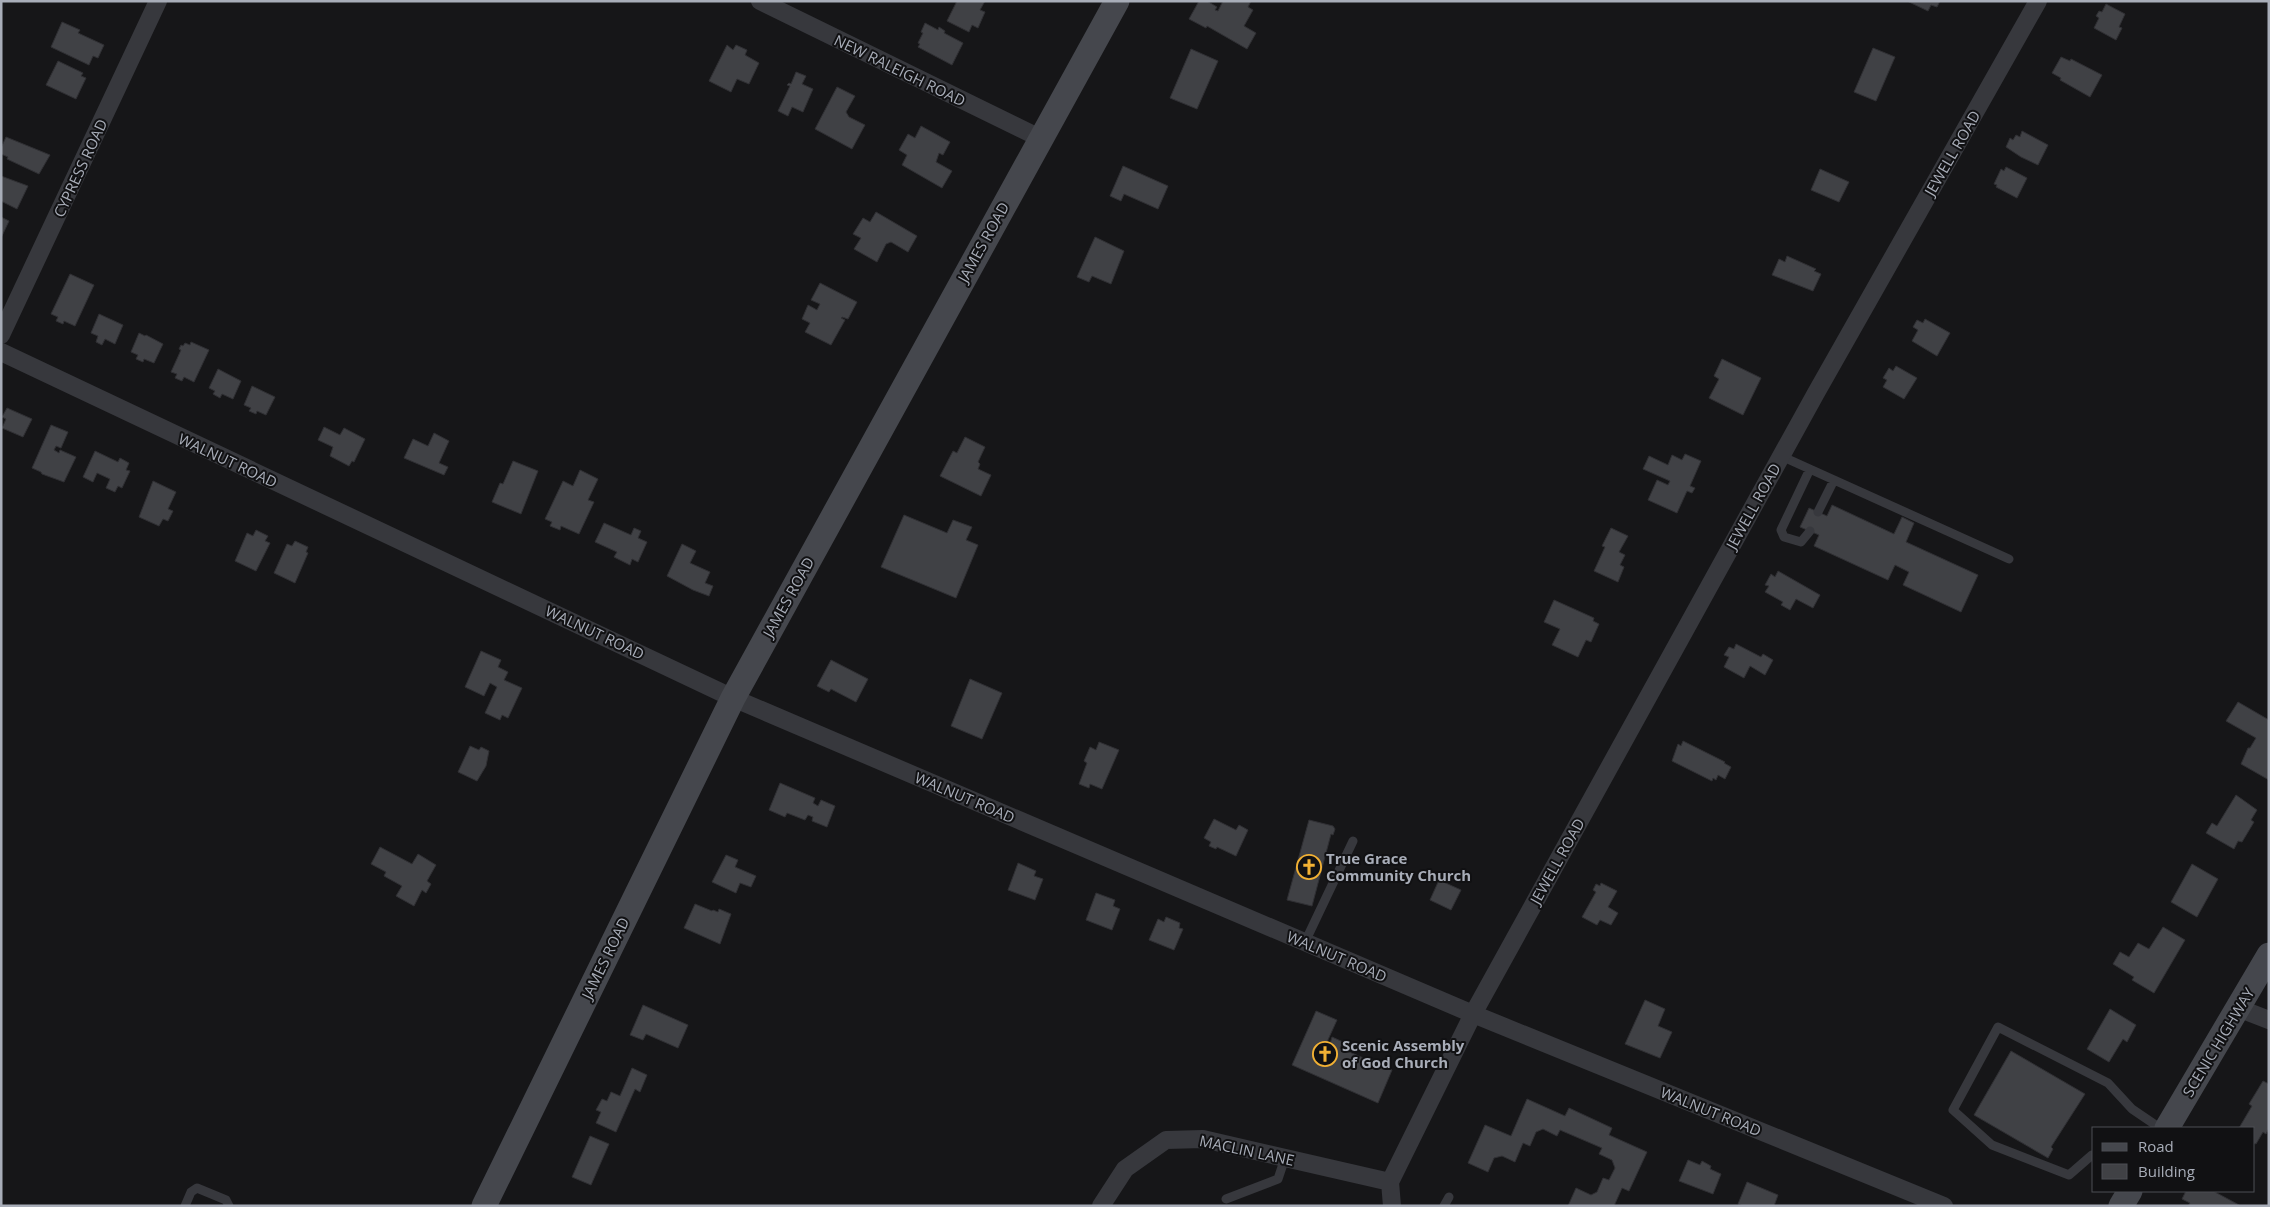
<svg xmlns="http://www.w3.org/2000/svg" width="2270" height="1207" viewBox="0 0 2270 1207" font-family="'Open Sans',sans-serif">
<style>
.building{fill:#404145;stroke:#303034}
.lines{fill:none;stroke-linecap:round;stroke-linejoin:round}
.lane{stroke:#37383d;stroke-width:9}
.street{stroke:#37383d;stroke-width:18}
.secondary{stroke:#45474d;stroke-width:25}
.labels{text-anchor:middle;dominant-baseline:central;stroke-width:4;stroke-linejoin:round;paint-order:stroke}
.street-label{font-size:15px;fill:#a8adb8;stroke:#111113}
.poi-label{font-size:15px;font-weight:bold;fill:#a8adb8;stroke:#111113;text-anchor:start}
</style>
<rect width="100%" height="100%" fill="#161618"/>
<path class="building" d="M957,1h28l-5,9 5,2 -7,16 -6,-3 -3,7 -22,-11z
M1199,1h8l10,6 -2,3 3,1 5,-10h28l-3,6 5,3 -9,16 12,7 -9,16 -40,-23 -1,2 -17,-9z
M1907,1h33l-3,6 -6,-2 -3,6z
M2106,4l19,10 -6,13 3,1 -6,12 -22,-12 5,-10 -3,-2 3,-5 3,1z
M62,22l18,8 -2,3 26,12 -6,13 -5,-2 -4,9 -38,-18z
M925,23l13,7 1,-3 6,4 -1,2 19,10 -11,22 -34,-18 2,-3 -2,-1 5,-10 -2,-1z
M727,45l6,5 3,-5 11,5 -2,5 14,8 -10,21 -12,-5 -6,13 -22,-11z
M1873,48l22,9 -19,44 -22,-9z
M1191,49l27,12 -21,48 -27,-11z
M2061,57l9,4 1,-2 31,16 -12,22 -30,-17 1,-2 -9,-5z
M58,61l25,12 -2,3 5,2 -10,21 -30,-14z
M796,72l10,4 -4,8 11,5 -10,23 -11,-5 -4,9 -10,-5 12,-25 -3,-1 2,-2 2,1z
M837,87l18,9 -9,16 3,5 16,8 -13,24 -37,-20z
M921,126l29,16 -7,13 -4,-2 -3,9 16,9 -10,17 -40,-23 5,-10 -8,-5 9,-16 7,4z
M2022,131l26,14 -10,20 -17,-8 -15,-10 4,-9 3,2 3,-5 4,2z
M6,137l44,18 -11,19 -32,-15 1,-2 -7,-3v-6z
M1123,166l45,20 -10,23 -34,-15 -3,7 -11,-5z
M2006,167l21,11 -10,20 -21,-11 1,-2 -3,-1 7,-15 3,2z
M1820,169l29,13 -10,20 -28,-12z
M1,176l27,10 -11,23 -16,-8z
M876,212l41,24 -9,16 -17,-10 -5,2 -9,18 -23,-13 7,-11 -8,-4 10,-16 7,4z
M1,217l8,4 -8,17z
M1095,237l29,14 -13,33 -19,-8 -3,6 -12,-5z
M1787,256l29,13 -2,2 7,3 -8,17 -41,-16 7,-16 6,3z
M70,274l24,11 -19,41 -11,-5 -1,3 -7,-3 2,-4 -7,-3z
M820,283l37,19 -9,17 -6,-2 -1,1 4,2 -14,25 -26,-13 5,-9 -8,-4 6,-14 9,5 3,-6 -9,-4z
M99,314l24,11 -8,19 -10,-5 -3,6 -6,-3 2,-6 -7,-3z
M1925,319l25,14 -13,23 -25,-15 6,-11 -5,-3 4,-7 6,3z
M139,333l6,3 1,-1 17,9 -9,19 -10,-4 -1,3 -7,-3 2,-4 -7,-3z
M191,342l18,8 -15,32 -10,-5 -2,4 -7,-3 2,-4 -6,-2 10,-22 -2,-1 2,-4 2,1 2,-3 5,2z
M1722,359l39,19 -18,37 -34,-17 10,-19 -5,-3z
M1896,366l21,12 -13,21 -21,-12 4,-7 -4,-2 6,-10 4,3z
M218,369l23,12 -8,18 -11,-5 -2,4 -7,-4 2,-3 -6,-3z
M252,386l23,11 -9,18 -9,-4 -1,3 -7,-3 2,-3 -7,-3z
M7,408l25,11 -9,18 -21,-9 4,-9 -4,-2z
M51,425l17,7 -7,16 -5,-2 -2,4 5,3 1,-3 16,7 -12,25 -22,-8 -1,-2 -9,-4z
M324,427l16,8 4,-7 21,11 -11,23 -2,-1 -3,5 -19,-10 3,-9 -15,-7z
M434,433l15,8 -10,22 9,4 -4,8 -40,-17 9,-19 15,7z
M965,437l20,10 -7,15 2,2 -2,5 13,6 -10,21 -41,-20 13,-25 4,2z
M95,451l23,11 2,-4 9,5 -3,7 4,1 -8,17 -4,-2 -3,6 -9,-4 4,-9 -13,-6 -4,9 -10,-5z
M1685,454l16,7 -11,25 5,2 -3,5 -5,-2 -10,22 -29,-13 9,-20 11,5 2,-4 -27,-12 6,-13 19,9 4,-10 10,5z
M513,461l25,10 -17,43 -29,-12 8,-19 3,1z
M580,470l18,9 -10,21 6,2 -15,32 -18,-8 -1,4 -10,-4 2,-4 -7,-3 18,-38 10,5z
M153,481l23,11 -8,17 5,2 -5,10 -5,-2 -4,7 -20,-9z
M1832,505l62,29 8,-17 12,6 -8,19 72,33 -17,37 -58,-27 6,-13 -14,-7 -7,15 -74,-34 5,-11 -19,-8 9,-19 18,8z
M904,515l43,18 6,-13 19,7 -6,13 12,5 -22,53 -75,-31z
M604,523l27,12 3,-7 7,3 -3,7 9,4 -9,20 -6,-3 -2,6 -16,-8 3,-5 -22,-10z
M1611,528l17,8 -9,16 6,3 -5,10 4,2 -6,15 -24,-11 11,-24 -3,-1z
M256,530l12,6 -3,5 5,2 -14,28 -21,-10 12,-28 6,3z
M295,541l13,6 -2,5 2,1 -13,30 -21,-10 13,-29 5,2z
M682,544l14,7 -6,12 20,9 -5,11 8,3 -4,10 -16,-6 -26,-14z
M1778,571l42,24 -7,13 -17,-9 -6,11 -9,-5 2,-3 -18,-10 4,-6 -4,-1 6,-11 4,3z
M1554,600l40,18 -1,3 6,3 -8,18 -5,-2 -8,17 -26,-12 8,-16 -16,-7z
M1736,644l25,13 2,-3 10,6 -8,15 -15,-9 -6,12 -20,-11 5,-10 -5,-2 5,-8 5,2z
M481,651l20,9 -3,7 10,5 -4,8 18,8 -14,30 -6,-3 -2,5 -15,-7 12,-26 -7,-4 -6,13 -19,-9z
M831,660l37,19 -12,23 -25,-13 -2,3 -12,-6z
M970,679l32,14 -20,46 -31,-13z
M2238,702l31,18v60l-28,-16 7,-16h2l6,-10 -30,-17z
M1683,741l42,21 -1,1 7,4 -6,12 -7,-4 -2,5 -3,-2 -1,3 -40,-20 6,-17 3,2z
M1099,742l20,8 -17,39 -12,-5 -1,4 -10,-4 8,-21 -3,-2 6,-14 6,3z
M470,746l9,4 2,-3 8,4 -3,15 -9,15 -19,-9z
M780,783l35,15 -2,5 5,3 3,-6 14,6 -8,21 -15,-6 1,-4 -5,-2 -3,5 -18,-7 -2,4 -16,-7z
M2236,795l21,15 -6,10 3,2 -12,20 -4,-1 -4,8 -28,-16 6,-10 5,3z
M1214,819l22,11 3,-5 9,5 -12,26 -19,-9 -1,2 -7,-3 2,-4 -7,-4z
M1309,820l24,6 2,3 -2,6 -2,-1 -19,72 -25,-6z
M380,847l32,17 6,-10 18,11 -9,16 4,3 -5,9 -4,-3 -8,16 -18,-10 6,-10 -18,-10 2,-4 -15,-8z
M726,855l12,5 -3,7 21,9 -5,11 -11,-4 -4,10 -24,-11z
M1018,863l18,8 -2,5 9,3 -8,21 -27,-10z
M2192,864l26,15 -21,38 -26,-15z
M1439,880l22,10 -10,20 -21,-10z
M1601,883l16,8 -9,16 10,6 -7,12 -11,-5 -3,5 -15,-8 14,-25 -3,-2 3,-6 4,2z
M1096,893l19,7 -2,6 7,3 -8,21 -26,-10z
M695,904l17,7 1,-1 5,2 1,-3 12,5 -11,30 -36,-16z
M1166,917l14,6 -1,5 4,1 -9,21 -25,-10 9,-21 6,3z
M2163,927l22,13 -31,53 -22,-13 2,-3 -21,-13 7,-12 9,5 9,-14 11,6z
M1645,1000l20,9 -7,17 14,6 -12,26 -35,-14z
M643,1005l45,20 -10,23 -32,-14 -3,6 -13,-5z
M2110,1009l26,16 -9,17 -4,-3 -14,23 -22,-13z
M1316,1011l21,9 -10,22 3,2 2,-7 11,5 -3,6 28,12 1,-2 23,12 -14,33 -86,-38z
M2011,1051l74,43 -34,53 2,2 -5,9 -74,-43z
M632,1068l15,7 -7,17 -5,-3 -19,43 -20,-9 5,-11 -5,-2 6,-11 5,2 4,-9 9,4z
M2263,1081l6,3v44l-3,6 -3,-2 -7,12 -2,-1v-15h-15l13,-22 -3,-2z
M1527,1099l38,17 4,-8 43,20 -3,7 38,17 -18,39 -7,-3 -8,18h-46l8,-18 15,7 6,-3 6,-14 6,2 6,-12 -3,-8 -13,-6 3,-6 -42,-18 -3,6 -14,-7 -7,3 -6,14 -7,-3 -8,19 -13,-6 -8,2 -6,14 -20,-9 17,-38 26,11z
M590,1136l19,8 -18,41 -19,-8z
M1688,1160l12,5 2,-4 9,5 -1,3 11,5 -8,20 -34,-13z
M1747,1182l31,13 -4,11h-31l-5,-2z
M2186,1191h27l28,15h-53l2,-3 -8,-4z"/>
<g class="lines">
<path class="lane" d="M1781,456l228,103
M1810,469l-29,61 3,7 17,5 9,-11
M1818,512l16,-32
M1305,942l48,-101
M2094,1156l-2,-1 -23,20 -77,-30 -39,-35 45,-83 110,56 24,26 28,19
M1226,1199l52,-20 7,-21
M185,1206l6,-14 6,-4 29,12 3,6
M1444,1206l5,-9"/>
<path class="street" d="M760,1l280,137
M1,335l157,-334
M1,352l732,346 740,316 471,192
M2238,1008l31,12
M1101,1206l24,-37 41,-29 37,-1 187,43
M1392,1206l-2,-24 83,-168 343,-621 222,-392"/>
<path class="secondary" d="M2167,1128l102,-173
M484,1206l249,-508 384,-697
M2121,1206l9,-15"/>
</g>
<defs>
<symbol id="church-ring" viewBox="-11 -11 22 22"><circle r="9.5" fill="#111113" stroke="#f2b134" stroke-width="1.5"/><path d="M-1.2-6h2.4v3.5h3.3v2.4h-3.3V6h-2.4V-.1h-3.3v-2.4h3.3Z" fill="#f2b134"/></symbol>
</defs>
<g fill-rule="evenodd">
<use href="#church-ring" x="1295" y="853" width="28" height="28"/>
<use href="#church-ring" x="1311" y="1040" width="28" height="28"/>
</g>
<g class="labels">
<g class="street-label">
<text transform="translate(900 70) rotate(26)">NEW RALEIGH ROAD</text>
<text transform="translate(1952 153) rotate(-60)">JEWELL ROAD</text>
<text transform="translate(80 168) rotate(-65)">CYPRESS ROAD</text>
<text transform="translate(983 242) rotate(-61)">JAMES ROAD</text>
<text transform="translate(228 460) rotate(25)">WALNUT ROAD</text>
<text transform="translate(1753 506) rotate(-61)">JEWELL ROAD</text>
<text transform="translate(788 597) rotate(-61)">JAMES ROAD</text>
<text transform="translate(595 632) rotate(25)">WALNUT ROAD</text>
<text transform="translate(965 797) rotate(23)">WALNUT ROAD</text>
<text transform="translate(1557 861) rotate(-61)">JEWELL ROAD</text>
<text transform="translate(1337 956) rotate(23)">WALNUT ROAD</text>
<text transform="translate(605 958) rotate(-64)">JAMES ROAD</text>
<text transform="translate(2218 1042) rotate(-59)">SCENIC HIGHWAY</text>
<text transform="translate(1711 1111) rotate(22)">WALNUT ROAD</text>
<text transform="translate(1247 1150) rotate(12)">MACLIN LANE</text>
</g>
<g class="poi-label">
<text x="1326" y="858">True Grace<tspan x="1326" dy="17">Community Church</tspan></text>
<text x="1342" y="1045">Scenic Assembly<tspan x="1342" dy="17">of God Church</tspan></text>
</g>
</g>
<rect width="2270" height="1207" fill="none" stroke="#a8adb8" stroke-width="5"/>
<rect x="2092" y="1127" width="162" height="65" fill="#111113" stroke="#4d4f55"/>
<rect x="2102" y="1143" width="25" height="8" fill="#45474d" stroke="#4d4f55"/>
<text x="2138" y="1152" font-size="15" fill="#a8adb8">Road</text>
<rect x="2102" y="1164" width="25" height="15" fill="#404145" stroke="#4d4f55"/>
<text x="2138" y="1177" font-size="15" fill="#a8adb8">Building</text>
</svg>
